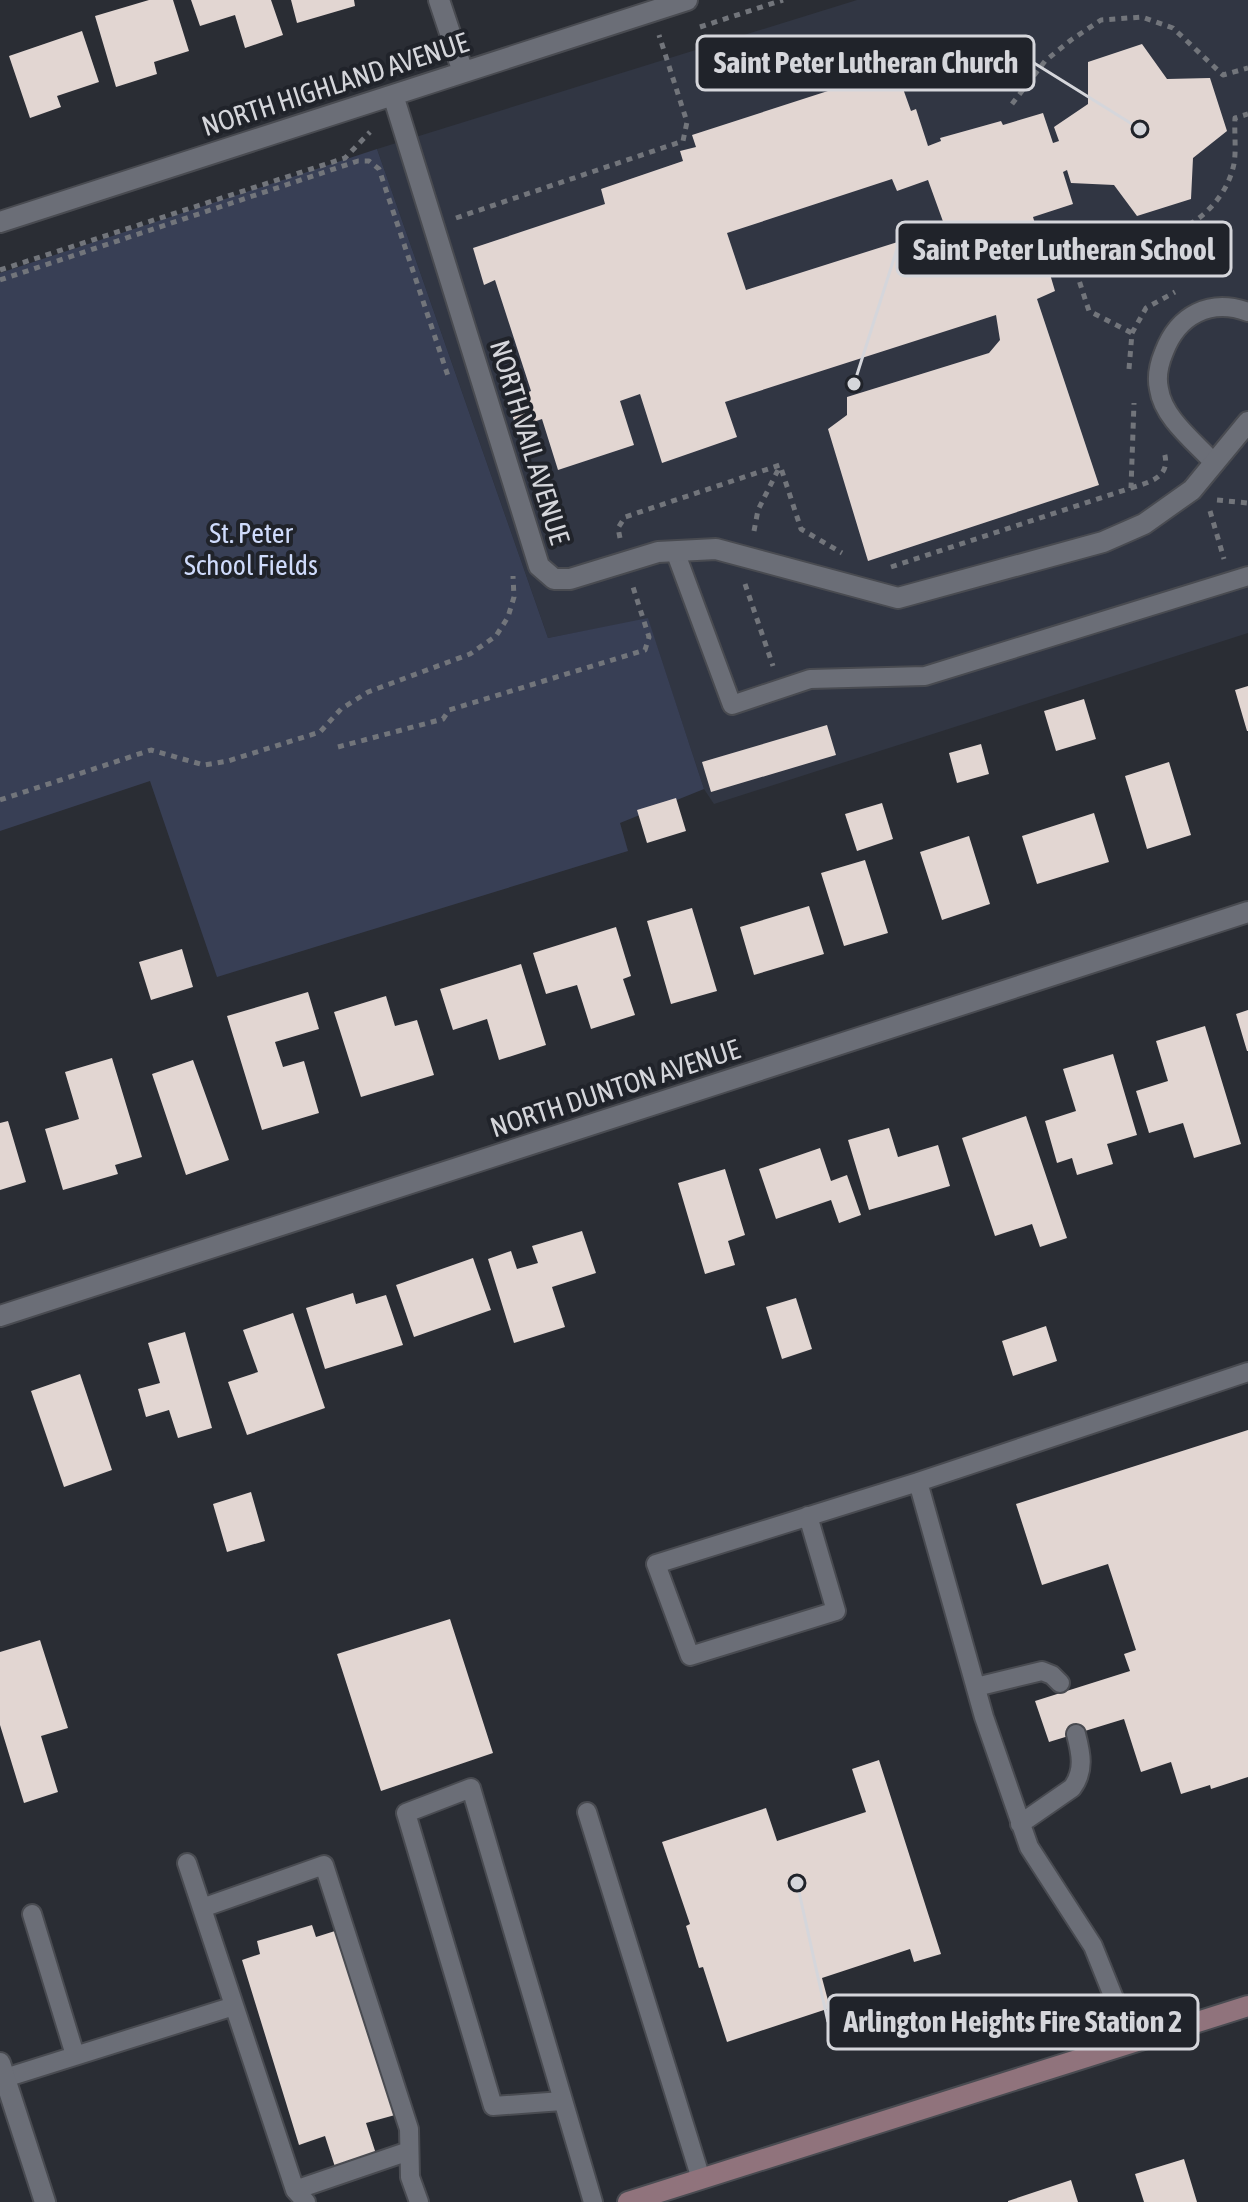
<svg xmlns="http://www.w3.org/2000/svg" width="1248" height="2202" viewBox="0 0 1248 2202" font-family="'Asap Condensed',sans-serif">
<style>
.built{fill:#313643}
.green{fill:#383f55}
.building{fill:#e2d6d2;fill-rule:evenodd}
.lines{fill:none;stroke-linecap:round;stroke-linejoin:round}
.service-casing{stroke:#494b51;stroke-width:22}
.minor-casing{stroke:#494b51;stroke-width:24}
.secondary-casing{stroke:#494b51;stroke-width:24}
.path{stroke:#72757b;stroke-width:5;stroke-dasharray:6 6;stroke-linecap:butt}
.service{stroke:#6b6e77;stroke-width:18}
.minor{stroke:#6b6e77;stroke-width:20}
.secondary{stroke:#90737c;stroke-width:20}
.labels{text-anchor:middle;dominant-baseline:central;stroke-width:8;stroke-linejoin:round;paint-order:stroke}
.street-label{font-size:28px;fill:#d5d6db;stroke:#20232a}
.park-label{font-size:28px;fill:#cfdbfb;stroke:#20232a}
.leader{fill:none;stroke:#d5d6db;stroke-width:3}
.callout-dot{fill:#d5d6db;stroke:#20232a;stroke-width:3}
.callout{fill:#20232a;stroke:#d5d6db;stroke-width:3}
.callout-label{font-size:30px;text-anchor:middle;font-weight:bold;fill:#d5d6db}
</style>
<rect width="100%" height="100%" fill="#2a2d34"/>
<path class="built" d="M857,0h391v633l-534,171 -10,-15 -56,-170 -100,19 -171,-489z"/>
<path class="green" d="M377,149l171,489 100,-20 56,171 -84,34 8,28 -411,126 -67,-196 -150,50v-558z"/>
<path class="building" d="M149,0h24l16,51 -35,11 3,12 -41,13 -21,-71z
M191,0h80l12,35 -38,13 -10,-33 -35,11z
M291,0h63l1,6 -58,17z
M82,31l17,51 -42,14 4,11 -31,11 -21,-62z
M1142,44l25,35 43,-1 17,53 -34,27 -2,41 -54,17 -23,-31 -43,-2 -4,-13 -4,2 10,32 -40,13 22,74 -18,8 62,186 -231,76 -40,-132 19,-14v-18l142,-44 11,-13 -4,-25 -271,87 12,35 -75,26 -22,-69 -20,7 14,44 -76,25 -16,-51 -26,9 -8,-28 23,-9 -36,-111 -11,5 -11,-37 132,-44 -4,-15 82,-28 -3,-10 16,-4 -4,-12 204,-66 15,42 5,-2 12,37 13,-5 -1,-3 61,-17 2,4 40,-12 10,30 6,-2 -5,-14 34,-23v-42zM892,179l5,12 31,-11 17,47 -199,63 -19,-57z
M1248,686v45h-1l-12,-41z
M1084,699l12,40 -40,12 -12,-40z
M827,725l9,30 -125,37 -9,-30z
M981,744l8,30 -32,9 -8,-30z
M1169,762l22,73 -44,14 -22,-73z
M676,798l10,33 -39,12 -10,-33z
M882,803l11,36 -36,12 -12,-37z
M1094,813l15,49 -72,22 -15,-48z
M969,836l21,68 -48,16 -22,-68z
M865,860l23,73 -44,13 -23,-73z
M809,906l15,48 -70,21 -14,-48z
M692,908l25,83 -46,13 -24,-83z
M616,927l15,49 -8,3 12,36 -44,14 -14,-44 -31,9 -13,-41z
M182,949l11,38 -42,13 -12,-38z
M521,964l25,81 -47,15 -12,-41 -34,11 -13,-41z
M308,992l11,37 -44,13 8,25 21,-6 15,52 -57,17 -35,-114z
M386,996l9,30 22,-6 17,55 -73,22 -27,-85z
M1248,1010v41h-1l-11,-37z
M1205,1026l36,118 -47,14 -11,-35 -34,10 -13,-42 32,-10 -12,-40z
M1113,1054l24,81 -30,9 6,20 -36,11 -5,-17 -15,5 -12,-42 31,-10 -13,-42z
M112,1058l30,99 -27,8 3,9 -55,16 -18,-61 34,-10 -14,-47z
M193,1060l36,100 -43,15 -34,-101z
M1026,1116l41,122 -27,9 -8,-23 -37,12 -33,-98z
M8,1121l18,61 -26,8v-67z
M889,1128l9,29 40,-12 12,41 -81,24 -21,-70z
M820,1148l11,33 16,-6 14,40 -22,8 -8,-23 -55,19 -17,-50z
M725,1169l20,66 -17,6 7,24 -30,9 -27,-91z
M582,1231l14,42 -44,14 13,40 -51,16 -26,-84 23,-8 6,18 21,-6 -6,-17z
M473,1258l18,52 -77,27 -18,-52z
M353,1293l3,11 30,-9 17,50 -78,24 -19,-61z
M796,1298l16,51 -30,10 -16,-52z
M293,1313l32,95 -78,27 -19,-53 30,-10 -15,-42z
M1046,1326l11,35 -44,15 -11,-35z
M185,1332l27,96 -34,10 -9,-28 -23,7 -8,-28 22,-6 -12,-40z
M80,1374l32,96 -48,17 -33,-96z
M1248,1430v347l-37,12 -1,-4 -29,9 -10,-32 -30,10 -17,-53 -75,23 -14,-41 95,-30 -6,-17 12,-4 -28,-86 -66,21 -26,-81z
M251,1492l14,49 -38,11 -14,-48z
M450,1619l43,134 -112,38 -44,-137z
M40,1640l28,88 -27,8 17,56 -34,11 -24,-78v-73z
M879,1760l62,194 -27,8 -4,-13 -88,29 8,30 -103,34 -24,-75 -4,1 -13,-42 4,-2 -28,-82 104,-34 11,33 89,-29 -14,-43z
M312,1925l4,12 19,-6 60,184 -29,8 11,34 -41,13 -11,-34 -26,9 -57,-185 18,-6 -3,-13z
M1184,2159l13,43h-53l-9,-28z
M1071,2180l7,22h-70v-1z"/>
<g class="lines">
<defs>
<path id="service" d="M1214,463c-19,-21 -51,-45 -55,-74 -3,-13 0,-25 5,-37 14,-37 46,-54 84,-40
M675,551l57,154 78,-26 115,-3 323,-100
M808,1516l28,95 -146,45 -34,-92 262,-82
M976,1687l66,-16 10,4 8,8
M587,1812l114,367
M1020,1824l52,-36c13,-17 9,-35 4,-54
M187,1863l108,327 11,12
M202,1908l122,-43 85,264 1,48 9,25
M32,1914l43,141
M1132,2043l-39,-97 -64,-99 -45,-130 -66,-235 330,-110
M5,2078l229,-72
M562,2101l-69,5 -87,-293 65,-25 122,414
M295,2190l114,-39"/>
<path id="minor" d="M439,0l24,72
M393,95l146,471 15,13h16l88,-27 58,-3 182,49 205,-56 41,-18 48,-34 56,-68
M0,222l687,-222
M0,1316l1248,-404
M0,2063l45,139"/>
<path id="secondary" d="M628,2202l620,-196"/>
</defs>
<use href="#service" class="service-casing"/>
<use href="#minor" class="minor-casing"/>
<use href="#secondary" class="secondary-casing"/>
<path class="path" d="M700,27l83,-27
M1012,104l33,-43 26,-21 30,-20 41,-3 31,11 50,47 25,-7
M456,218l227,-77 4,-19 -28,-87
M1061,224c55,15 108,28 151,-18 10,-11 17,-23 21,-38 4,-14 1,-34 2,-50l13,-4
M1061,225l28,86 43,22
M0,270l345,-112 25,-26
M0,280l358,-119h11l10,8 69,207
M1129,369l3,-36 14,-25 29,-16
M1131,488c19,-6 41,-11 33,-36
M1217,500l31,3
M1210,511l14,48
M754,531l4,-21 22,-44
M620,538l-2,-10 7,-11 155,-52 21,64 41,24
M891,567l240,-79 3,-85
M745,584l28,82
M338,747l105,-28 6,-9 196,-60 4,-13 -16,-50
M0,800l151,-50 53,15 24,-4 92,-29 21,-23 27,-17 102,-38 26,-18 12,-19 6,-20 -1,-21"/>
<use href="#service" class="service"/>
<use href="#minor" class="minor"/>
<use href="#secondary" class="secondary"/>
</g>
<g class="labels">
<g class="street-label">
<text transform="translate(335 84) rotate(-18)">NORTH HIGHLAND AVENUE</text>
<text transform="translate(530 442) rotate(73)">NORTH VAIL AVENUE</text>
<text transform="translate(615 1088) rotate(-18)">NORTH DUNTON AVENUE</text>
</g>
<g class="park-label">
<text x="251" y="533">St. Peter<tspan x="251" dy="32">School Fields</tspan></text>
</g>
</g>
<path class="leader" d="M1140 129L1034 63M854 384L897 249M797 1883L828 2022"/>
<g class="callout-dot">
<circle cx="1140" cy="129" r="8"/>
<circle cx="854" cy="384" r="8"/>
<circle cx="797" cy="1883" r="8"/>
</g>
<g class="callout">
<rect x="697" y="36" width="337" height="54" rx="8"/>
<rect x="897" y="222" width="334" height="54" rx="8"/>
<rect x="828" y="1995" width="370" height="54" rx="8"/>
</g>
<g class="callout-label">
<text x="866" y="73">Saint Peter Lutheran Church</text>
<text x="1064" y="260">Saint Peter Lutheran School</text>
<text x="1013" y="2032">Arlington Heights Fire Station 2</text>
</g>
</svg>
